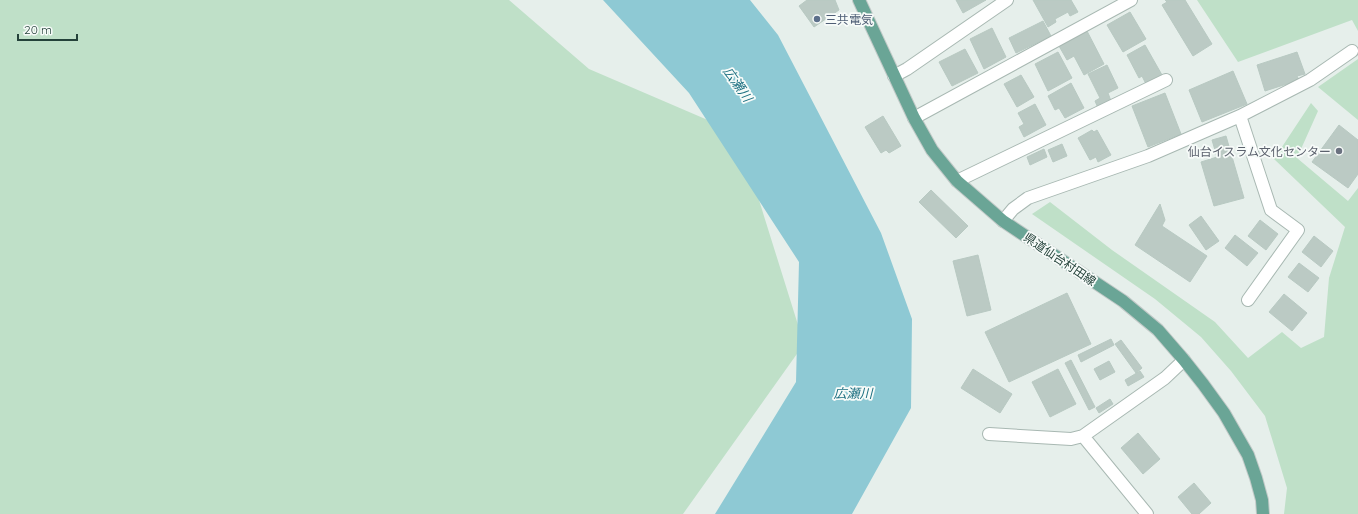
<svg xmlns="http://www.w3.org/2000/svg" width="1358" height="514" viewBox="0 0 1358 514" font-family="Quicksand,'Noto Sans JP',sans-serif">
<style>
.green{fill:#bfe0c8}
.water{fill:#8ec9d4}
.building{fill:#bbcac4;stroke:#b8c9c2}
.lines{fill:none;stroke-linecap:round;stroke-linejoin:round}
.street-casing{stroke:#a8b8b2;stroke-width:14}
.primary-casing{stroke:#c2cac8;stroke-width:14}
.street{stroke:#fff;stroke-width:12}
.primary{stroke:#6aa596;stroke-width:12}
.service-dot{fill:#5c6f8a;stroke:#f7fbf9;stroke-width:1.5}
.worship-dot{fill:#6b7280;stroke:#f7fbf9;stroke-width:1.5}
.labels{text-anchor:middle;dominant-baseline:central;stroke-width:3.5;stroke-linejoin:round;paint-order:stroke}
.service-label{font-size:12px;fill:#4e5e75;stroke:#f7fbf9;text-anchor:start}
.worship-label{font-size:12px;fill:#5b616d;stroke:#f7fbf9;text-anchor:end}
.street-label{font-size:12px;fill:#24423a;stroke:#f7fbf9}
.water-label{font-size:13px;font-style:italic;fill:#1c6f80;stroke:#f7fbf9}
</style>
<rect width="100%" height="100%" fill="#e6efeb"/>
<path class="green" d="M0,0h509l80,69 149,64 66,211 -121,170h-683z
M1197,0h161v31l-6,-11 -114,42z
M1358,59v61l-40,-33z
M1311,103l7,8 -21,47 51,43 10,-13v326h-74l3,-26 -22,-72 -34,-45 -30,-34 -46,-38 -123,-85 18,-12 62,48 103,72 33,36 34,-26 19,16 23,-11 5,-59 16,-51 -71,-68z"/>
<path class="water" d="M603,0h147l28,35 103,198 31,86 -1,89 -59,106h-137l81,-132 3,-120 -110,-169z"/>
<path class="building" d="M807,0h28l4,10 -25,17 -15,-21z
M956,0h30l-23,13z
M1033,0h38l7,12 -8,4 -2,-4 -13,7 1,3 -8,5z
M1165,0h20l27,44 -19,12 -31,-51 5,-3z
M1130,12l16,27 -23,13 -16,-27z
M1043,21l8,15 -35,17 -7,-15z
M992,28l14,29 -22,12 -14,-30z
M1087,31l17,33 -20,11 -10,-19 -7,4 -8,-14z
M1145,45l17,30 -16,9 -4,-8 -3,2 -12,-23z
M965,49l13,24 -26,13 -13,-24z
M1058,52l14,26 -24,13 -13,-27z
M1297,52l8,22 -8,2 2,4 -34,11 -8,-26z
M1107,65l11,23 -10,5 3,8 -13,7 -3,-7 5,-3 -12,-24z
M1233,71l14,33 -45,18 -13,-32z
M1021,75l13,22 -17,10 -13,-23z
M1071,83l13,25 -19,10 -6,-10 -4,2 -7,-14z
M1165,93l16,41 -33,13 -16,-41z
M1035,104l11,21 -22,12 -5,-10 5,-3 -6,-11z
M883,116l18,30 -12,7 -3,-3 -5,3 -16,-26z
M1339,125l19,15v34l-10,14 -36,-26z
M1092,130l2,2 3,-2 14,25 -13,7 -2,-5 -6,3 -12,-22z
M1226,136l18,62 -30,8 -13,-44 16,-5 -5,-17z
M1062,144l5,12 -14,6 -5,-12z
M1044,149l3,8 -17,8 -3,-8z
M931,190l37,36 -12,12 -37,-36z
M1160,204l5,16 -3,6 45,30 -17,26 -55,-37z
M1201,216l18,25 -13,9 -17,-25z
M1260,220l18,14 -12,16 -18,-14z
M1235,235l23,18 -11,13 -22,-18z
M1314,236l19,15 -12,16 -19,-15z
M978,255l13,55 -24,6 -14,-55z
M1299,263l20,15 -11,14 -20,-15z
M1067,293l24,51 -82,38 -24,-50z
M1284,294l23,19 -15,18 -23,-19z
M1111,339l3,6 -33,17 -3,-7z
M1121,340l21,28 -6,5 -21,-29z
M1071,360l24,47 -6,3 -24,-47z
M1109,361l6,11 -15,8 -6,-11z
M973,369l39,25 -12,19 -39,-25z
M1058,369l18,35 -26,13 -18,-35z
M1140,371l4,6 -16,9 -3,-6z
M1110,399l3,5 -14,9 -3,-5z
M1138,433l22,26 -17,15 -22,-26z
M1194,483l17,20 -12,11h-7l-14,-17z"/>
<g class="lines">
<defs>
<path id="street" d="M894,76l13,-7 100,-69
M1240,116l31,94 27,20 -50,70
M914,118l217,-118
M957,181l209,-101
M1003,221l10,-12 15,-11 120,-42 92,-40 70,-36 42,-29
M989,434l82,5 12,-3 82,-58 19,-18
M1083,436l64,78"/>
<path id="primary" d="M859,0l55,118 18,32 25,31 46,40 120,80 35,29 26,30 19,24 21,29 24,42 8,23 6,22 1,14"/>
</defs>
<use href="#street" class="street-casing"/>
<use href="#primary" class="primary-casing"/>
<use href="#street" class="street"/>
<use href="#primary" class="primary"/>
</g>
<circle class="service-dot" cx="817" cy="19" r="4"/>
<circle class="worship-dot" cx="1339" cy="151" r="4"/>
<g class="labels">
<g class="service-label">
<text x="825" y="19">三共電気</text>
</g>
<g class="worship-label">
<text x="1331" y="151">仙台イスラム文化センター</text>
</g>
<g class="street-label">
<text transform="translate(1060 259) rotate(34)">県道仙台村田線</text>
</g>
<g class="water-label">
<text transform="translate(738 84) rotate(55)">広瀬川</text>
<text x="853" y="393">広瀬川</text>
</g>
</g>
<path d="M18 34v6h59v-6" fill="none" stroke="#24423a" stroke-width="2"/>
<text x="24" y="34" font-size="12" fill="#24423a" stroke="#f7fbf9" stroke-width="3" paint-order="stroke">20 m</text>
</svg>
